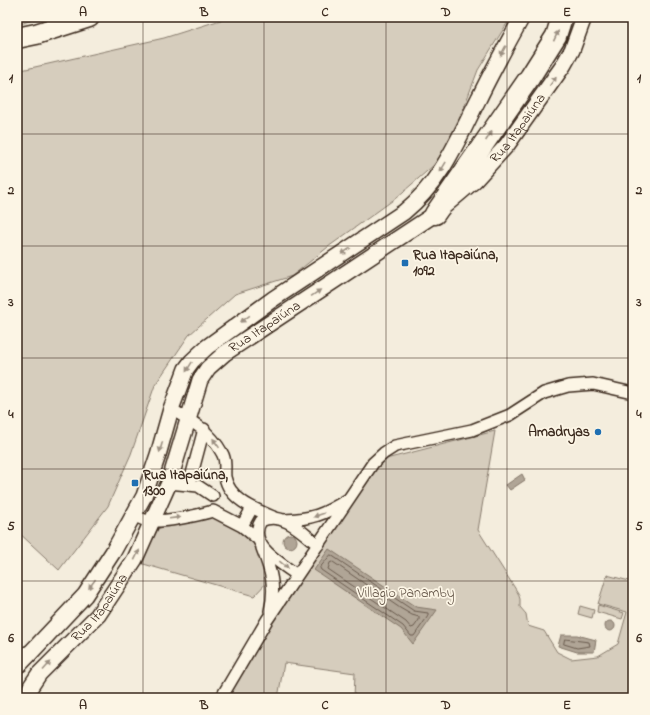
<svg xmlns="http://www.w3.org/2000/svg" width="650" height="715" viewBox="0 0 650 715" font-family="'Indie Flower',sans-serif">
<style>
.green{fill:#d6cdbd;stroke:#887c6e}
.water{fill:#b0a596;stroke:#817466}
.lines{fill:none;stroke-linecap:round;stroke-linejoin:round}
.shore{stroke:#6a5b4e;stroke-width:1}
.street-casing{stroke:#3b2a1e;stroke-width:14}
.secondary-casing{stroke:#3b2a1e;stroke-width:18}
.primary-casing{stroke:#3b2a1e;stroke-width:20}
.highway-casing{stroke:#3b2a1e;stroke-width:23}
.street{stroke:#fcf5e5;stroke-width:11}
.secondary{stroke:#fcf5e5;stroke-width:15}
.primary{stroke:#fcf5e5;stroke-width:17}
.highway{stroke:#fcf5e5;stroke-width:20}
.oneway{fill:#9c9082}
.grid{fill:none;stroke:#3b2a1e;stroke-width:1;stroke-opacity:0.55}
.poi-dot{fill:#1f6fb2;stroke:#fcf5e5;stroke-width:1.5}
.labels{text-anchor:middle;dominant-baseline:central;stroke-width:3.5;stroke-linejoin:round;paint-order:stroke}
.street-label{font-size:14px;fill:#3b2a1e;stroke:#fcf5e5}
.poi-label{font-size:14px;font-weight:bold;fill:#3b2a1e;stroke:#fcf5e5;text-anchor:start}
.park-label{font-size:14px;fill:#625346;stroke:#fcf5e5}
.neatline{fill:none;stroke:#3b2a1e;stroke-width:1.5}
.grid-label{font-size:13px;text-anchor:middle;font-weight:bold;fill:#3b2a1e}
</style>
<rect width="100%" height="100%" fill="#f4eddd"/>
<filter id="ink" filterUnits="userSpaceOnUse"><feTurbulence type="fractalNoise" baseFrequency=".025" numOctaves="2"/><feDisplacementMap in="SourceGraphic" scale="8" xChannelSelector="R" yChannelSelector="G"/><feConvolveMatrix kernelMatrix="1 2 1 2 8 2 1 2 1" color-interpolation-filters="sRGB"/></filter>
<g filter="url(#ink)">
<path class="green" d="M17,17h25l-25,8z
M230,17h281l-33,53 -25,66 -19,29 -38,33 -68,49 -36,29 -57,18 -46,41 -34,50 -24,69 -23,52 -49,64 -42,-39v-460l147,-33z
M495,431l-17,99 40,63 2,6v8l6,7 2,12 16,5 13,21 14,7 27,-3 20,-12 9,-32 -29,-8 9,-29 26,7v116h-279l1,-25 -71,-10 -6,35h-52l46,-76 110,-162z
M213,514l27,13 16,14 13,39 -15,16 -114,-33 18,-34 17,-7z
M598,605l26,8 -2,6 -25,-7z
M580,606l14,4 -2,8 -14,-4z"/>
<path class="water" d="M522,474l3,6 -15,10 -4,-5z
M283 541a7 7 0 1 1 14 0a7 7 0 1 1-14 0Z
M329,549l87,58 21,3 -24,34 -12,-15 -87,-59z
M605 626a5 5 0 1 1 10 0a5 5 0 1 1-10 0Z
M561,635h16l19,5 -2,12h-17l-19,-6z"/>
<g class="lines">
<path class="shore" d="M331,555l83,56 14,2v3l-14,20h-3l-8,-10 -82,-56 -1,-2z
M333,562l67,46 12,7 7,2v3l-5,7 -3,1 -5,-6 -78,-53 2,-6z
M565,639l24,3 1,4 -13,2 -13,-4z"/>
<defs>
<path id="street" d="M171,409c21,12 39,22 51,44 5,8 2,15 3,24 4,22 29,32 48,40
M169,483l29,3 15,10
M189,485l15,-56
M133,515c4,2 8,4 12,5 14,4 54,-5 68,-9l29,15 16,13
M283,520c30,-1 40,-5 64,-20
M242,526l10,-18
M262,548c9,23 14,39 8,63
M297,575c-16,-12 -51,-30 -36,-54 21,-11 42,12 57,24
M221,698l46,-78 106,-157 11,-10 11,-7 77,-16 38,-15 34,-22 24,-7 25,-2 40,9"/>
<g id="secondary">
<path d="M20,664l65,-69 28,-43 31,-56 14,-41 13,-46 15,-40 6,-8 15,-14 66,-48 131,-87c38,-31 53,-71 75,-114 13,-27 28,-54 43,-81"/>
<path id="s1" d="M25,698l6,-12 8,-12 59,-59 37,-56 34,-76 31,-103 8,-12 17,-15 210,-139 40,-34 32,-35 56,-79 9,-16 12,-33"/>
</g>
<path id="primary" d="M17,662l10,-7"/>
<path id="highway" d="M17,38l19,-4 53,-17
M435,214l95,-137 26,-41 6,-19"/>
</defs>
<use href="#street" class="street-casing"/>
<use href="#secondary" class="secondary-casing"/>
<use href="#primary" class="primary-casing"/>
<use href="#highway" class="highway-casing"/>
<use href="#street" class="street"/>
<use href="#secondary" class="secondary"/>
<use href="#primary" class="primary"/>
<use href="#highway" class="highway"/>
</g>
<defs><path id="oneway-solid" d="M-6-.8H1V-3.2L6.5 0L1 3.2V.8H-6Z"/></defs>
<g class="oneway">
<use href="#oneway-solid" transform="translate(556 36) rotate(-65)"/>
<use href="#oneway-solid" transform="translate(503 51) rotate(119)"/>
<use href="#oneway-solid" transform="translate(553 81) rotate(-54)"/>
<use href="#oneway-solid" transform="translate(489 136) rotate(-56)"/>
<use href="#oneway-solid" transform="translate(443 167) rotate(121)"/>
<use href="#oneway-solid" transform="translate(346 251) rotate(146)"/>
<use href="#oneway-solid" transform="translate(316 293) rotate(-34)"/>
<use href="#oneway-solid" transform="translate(245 319) rotate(144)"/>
<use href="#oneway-solid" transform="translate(189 367) rotate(122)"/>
<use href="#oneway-solid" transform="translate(216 443) rotate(-125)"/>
<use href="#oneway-solid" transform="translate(161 447) rotate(106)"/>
<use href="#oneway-solid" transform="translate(319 515) rotate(160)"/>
<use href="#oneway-solid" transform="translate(175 518) rotate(-7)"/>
<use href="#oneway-solid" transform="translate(137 555) rotate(-64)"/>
<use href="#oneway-solid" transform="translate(284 565) rotate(39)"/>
<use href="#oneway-solid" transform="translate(92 584) rotate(126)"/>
<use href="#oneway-solid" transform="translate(47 666) rotate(-48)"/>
</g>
</g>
<path class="grid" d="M143,17v681M264,17v681M386,17v681M507,17v681M17,134h616M17,246h616M17,358h616M17,469h616M17,581h616"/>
<g class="poi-dot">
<rect x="401" y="259" width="8" height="8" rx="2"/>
<circle cx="598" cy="432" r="4"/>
<rect x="131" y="479" width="8" height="8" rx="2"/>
</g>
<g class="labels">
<g class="street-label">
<text stroke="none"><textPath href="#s1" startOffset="778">Rua Itapaiúna</textPath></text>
<text stroke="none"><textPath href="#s1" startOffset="454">Rua Itapaiúna</textPath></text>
<text stroke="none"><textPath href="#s1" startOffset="118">Rua Itapaiúna</textPath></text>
</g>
<g class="poi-label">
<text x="413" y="255">Rua Itapaiúna,<tspan x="413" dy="16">1092</tspan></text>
<text x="590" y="432" text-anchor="end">Amadryas</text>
<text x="143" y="475">Rua Itapaiúna,<tspan x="143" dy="16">1300</tspan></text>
</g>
<g class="park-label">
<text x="406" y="593">Villagio Panamby</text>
</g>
</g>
<rect width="650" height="715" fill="none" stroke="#fcf5e5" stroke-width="44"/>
<rect x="22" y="22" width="606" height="671" class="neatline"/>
<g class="grid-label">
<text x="83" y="16">A</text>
<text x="204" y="16">B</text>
<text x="325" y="16">C</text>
<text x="446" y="16">D</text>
<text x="567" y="16">E</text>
<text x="11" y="82">1</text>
<text x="639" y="82">1</text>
<text x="11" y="194">2</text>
<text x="639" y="194">2</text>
<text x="11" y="306">3</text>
<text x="639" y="306">3</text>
<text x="11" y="418">4</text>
<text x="639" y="418">4</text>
<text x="11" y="530">5</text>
<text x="639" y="530">5</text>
<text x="11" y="642">6</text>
<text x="639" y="642">6</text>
<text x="83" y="709">A</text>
<text x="204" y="709">B</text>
<text x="325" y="709">C</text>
<text x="446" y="709">D</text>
<text x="567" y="709">E</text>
</g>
</svg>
